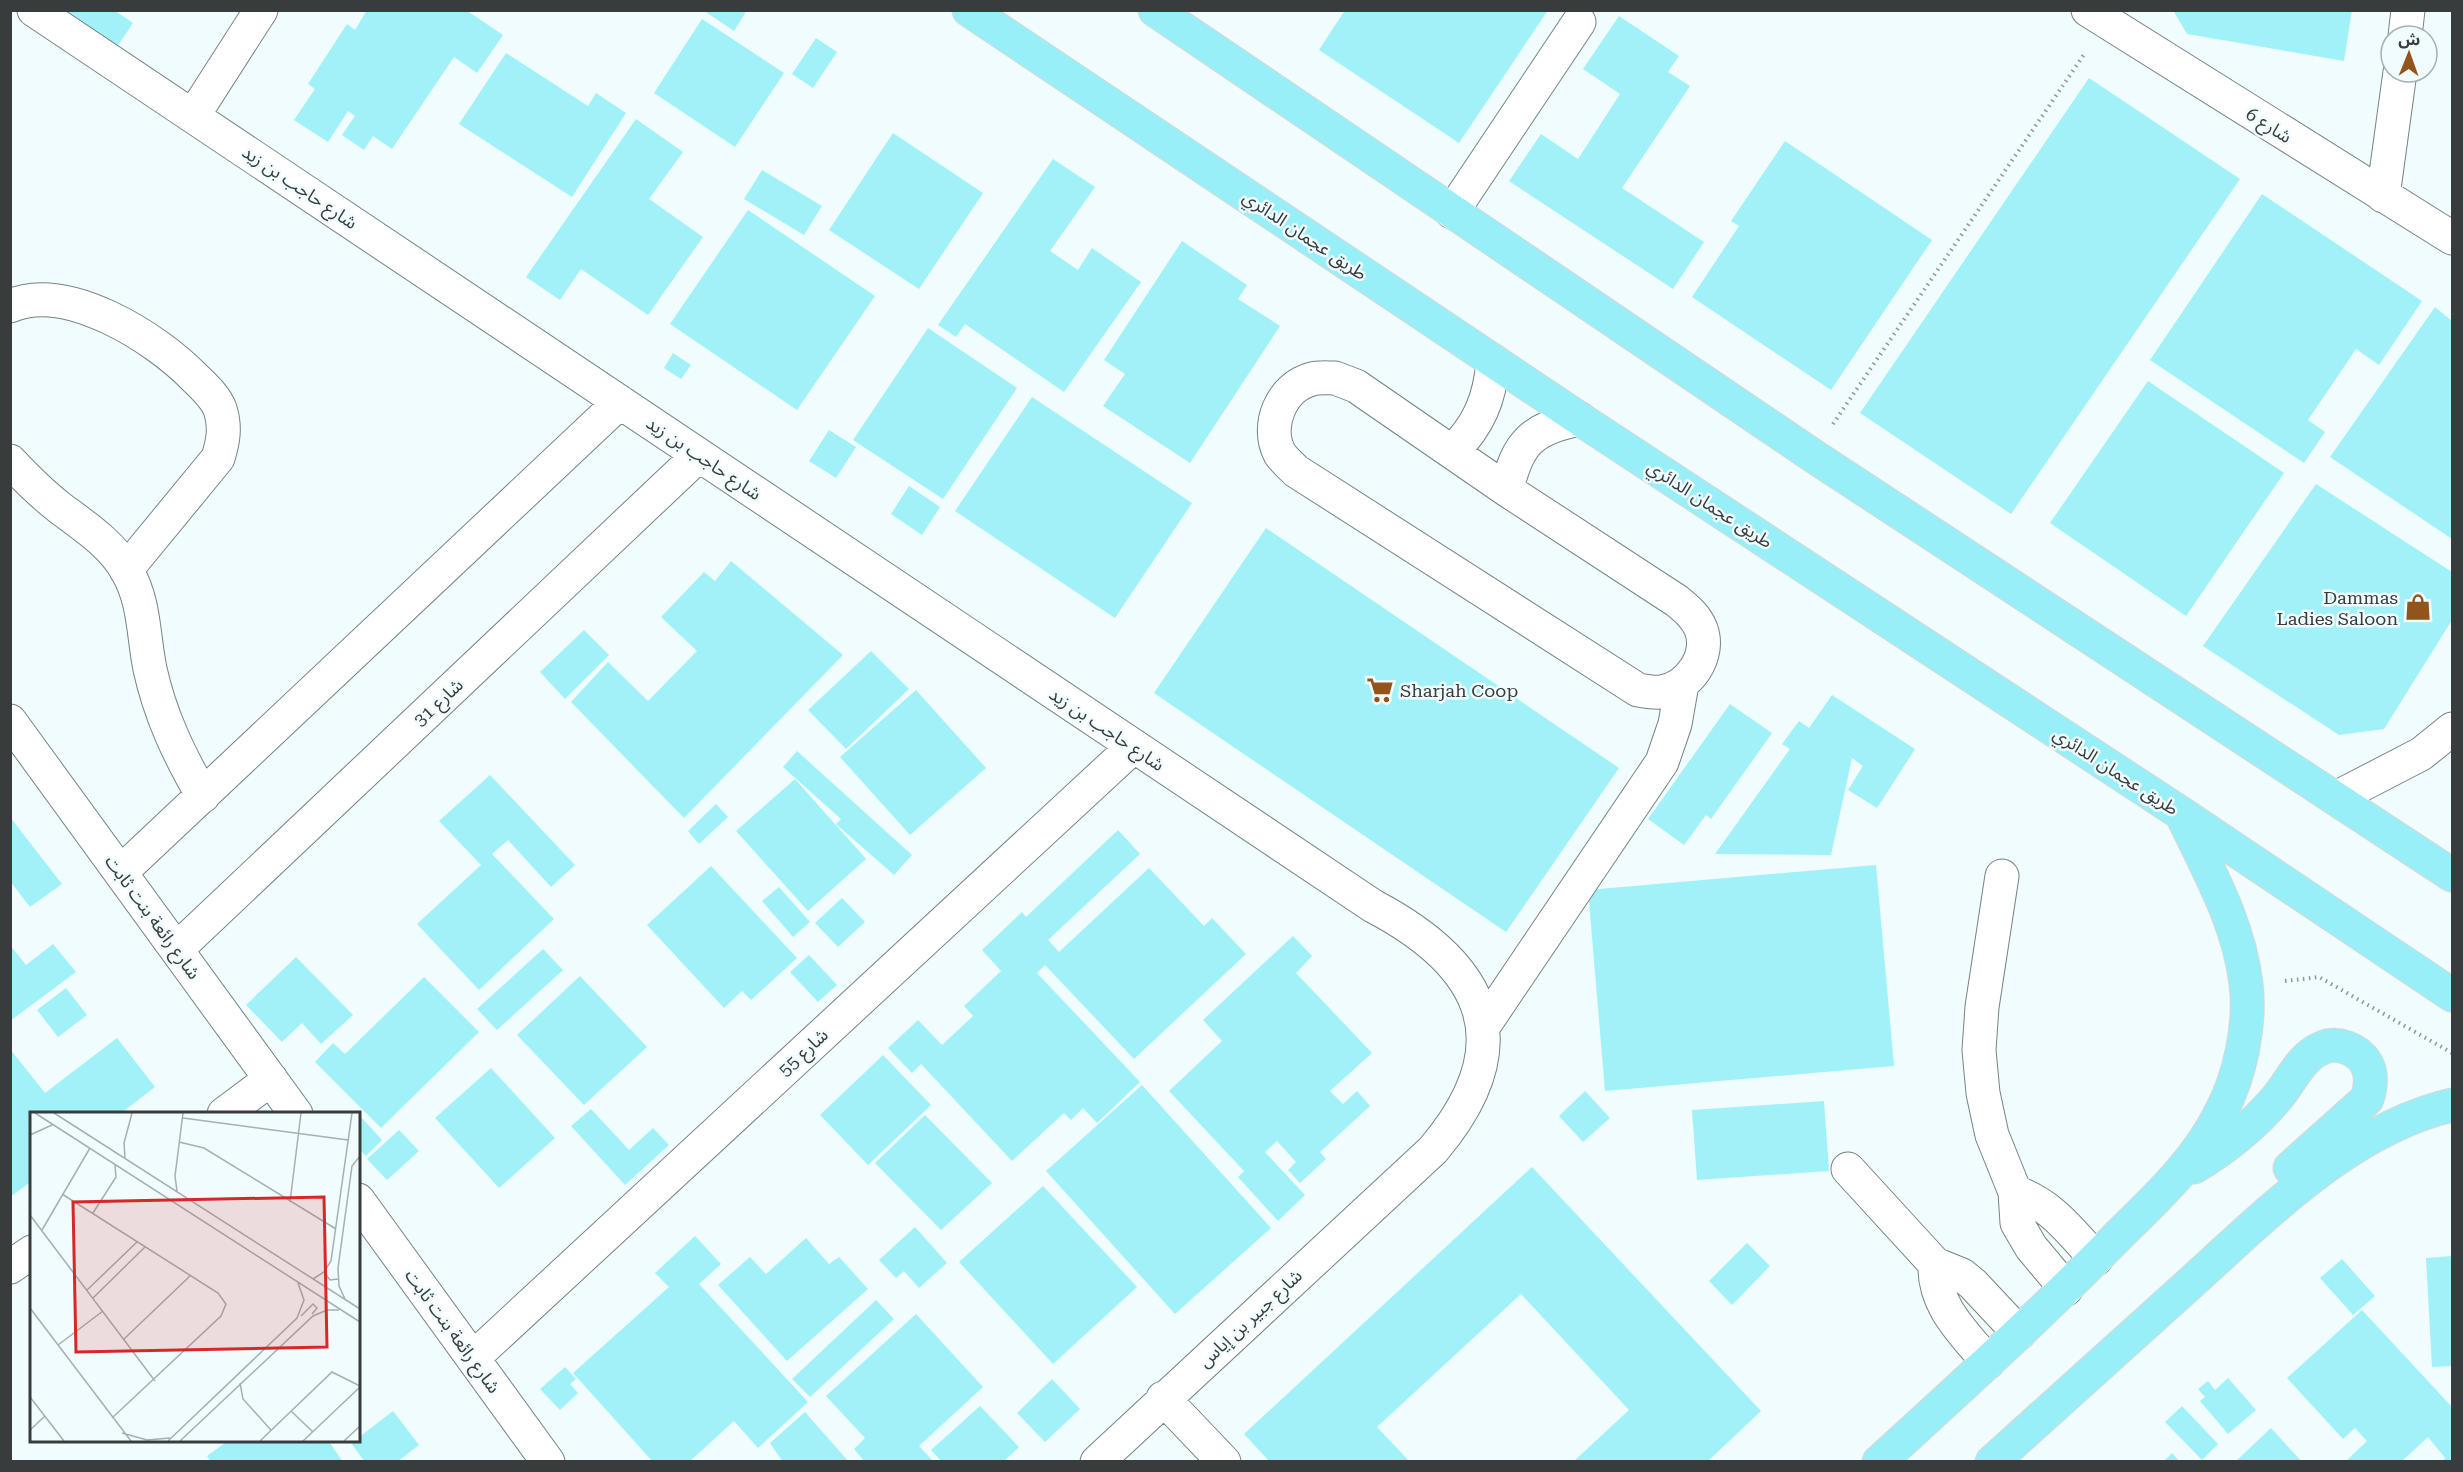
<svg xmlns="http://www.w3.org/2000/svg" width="2463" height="1472" viewBox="0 0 2463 1472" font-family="'Roboto Serif','Noto Sans Arabic',serif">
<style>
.building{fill:#a1f1f9}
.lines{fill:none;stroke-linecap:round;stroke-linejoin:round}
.minor-casing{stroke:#778384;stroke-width:35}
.major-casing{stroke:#d7d8d8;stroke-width:35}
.path{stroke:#8e9698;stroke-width:4;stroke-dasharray:1.5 4.5;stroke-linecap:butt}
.minor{stroke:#fff;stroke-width:33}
.major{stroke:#99eff7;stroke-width:33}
.labels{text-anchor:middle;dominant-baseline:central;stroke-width:5;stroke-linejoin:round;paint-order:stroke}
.street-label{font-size:18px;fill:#383c3d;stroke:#f0fcfe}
.poi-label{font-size:18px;fill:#383c3d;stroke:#f0fcfe;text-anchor:end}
.inset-road{fill:none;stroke:#a6afb1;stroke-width:1.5}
.view{fill:#d62828;fill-opacity:0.15;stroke:#d62828;stroke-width:3}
.inset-edge{fill:none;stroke:#383c3d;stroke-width:3}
</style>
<rect width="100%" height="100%" fill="#f0fcfe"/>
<path class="building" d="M56,10h58l19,13 -18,27z
M367,10h99l37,25 -26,38 -23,-16 -62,92 -19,-13 -9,14 -22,-15 13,-19 -7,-5 -20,31 -34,-22 21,-31 -7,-5 39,-60 8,6z
M703,10h44l-13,21z
M1345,10h203l-89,133 -140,-93z
M2173,10h179l-8,51 -157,-27z
M1619,16l60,40 -11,16 22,14 -68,102 82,54 -31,47 -164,-108 32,-47 37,25 42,-65 -37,-25z
M702,19l82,54 -49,74 -81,-54z
M816,38l21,14 -24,36 -21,-14z
M506,53l82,53 8,-13 30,20 -54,84 -113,-73z
M2089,78l151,101 -229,335 -151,-101z
M636,119l47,33 -34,47 54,38 -55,78 -67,-46 -21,31 -34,-23z
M893,133l90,60 -64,96 -90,-59z
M1785,141l147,99 -101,150 -139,-93 47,-71 -8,-5z
M1053,159l42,28 -45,64 28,19 14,-22 49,34 -77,110 -99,-68 -9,13 -18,-12z
M762,170l60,36 -18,29 -60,-36z
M2262,194l160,107 -43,64 -23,-16 -48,71 17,12 -21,31 -154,-103z
M748,210l127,86 -78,114 -127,-86z
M1182,241l65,44 -9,14 42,27 -90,137 -87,-57 22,-32 -21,-14z
M2435,307l17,14v218l-122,-82z
M928,328l89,60 -74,111 -90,-59z
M673,353l18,12 -10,14 -17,-11z
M2148,381l136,92 -98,143 -136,-93z
M1032,397l160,106 -77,115 -160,-107z
M829,430l27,17 -20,31 -27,-17z
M2316,484l136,88v48l-68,109 -45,6 -136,-89z
M909,486l31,21 -18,28 -31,-21z
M1266,528l353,240 -113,164 -352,-239z
M731,561l112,94 -159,163 -113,-116 37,-40 40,39 49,-50 -36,-34 43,-45 11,9z
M584,630l25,25 -44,44 -25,-27z
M871,651l38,38 -63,60 -38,-39z
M916,690l70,78 -76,67 -70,-78z
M1832,695l83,54 -38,59 -29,-18 15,-24 -11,-8 -21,97 -116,-1 75,-105 -8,-5 17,-23 10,7z
M1730,704l42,29 -61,86 -5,-4 -22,30 -36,-26z
M797,751l115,104 -18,20 -58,-51 5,-5 -58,-52z
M490,775l85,90 -24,22 -43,-47 -16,14 62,65 -75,71 -62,-66 64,-59 -42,-44z
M795,779l71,80 -58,52 -72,-80z
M716,804l12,13 -29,27 -11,-13z
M10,817l52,67 -32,23 -20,-26z
M1118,830l22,24 -92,86 11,12 90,-84 55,58 8,-8 34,36 -112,105 -89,-94 -8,8 103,109 -43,41 -14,-15 -12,12 -7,-7 -52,48 -91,-97 -9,9 -24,-25 30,-28 24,25 31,-29 -9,-10 37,-35 -19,-21 40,-38 4,5z
M1876,865l18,201 -289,25 -17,-201z
M711,866l86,92 -46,42 -9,-9 -18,17 -77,-83z
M779,887l31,35 -17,15 -31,-36z
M842,898l23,24 -27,25 -23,-24z
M1293,936l19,20 -16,17 76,80 -42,38 13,13 14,-13 13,15 -50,46 6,7 -26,24 -12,-13 8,-8 -19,-21 -12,11 40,43 -27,26 -40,-44 6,-6 -75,-80 53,-50 -19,-21z
M53,944l23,28 -66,49v-76l16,20z
M543,949l20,21 -66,60 -20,-21z
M809,955l28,30 -19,17 -28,-30z
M296,957l57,58 -32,29 -19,-21 -20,19 -36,-37z
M580,976l67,71 -63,58 -67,-70z
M424,977l55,55 -98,96 -66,-66 18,-19 12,11z
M66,988l21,27 -29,22 -21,-27z
M117,1038l38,49 -35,27h-88v67l-22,16v-148l35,44z
M883,1055l48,50 -63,60 -48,-50z
M491,1068l64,70 -56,50 -64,-70z
M1142,1085l129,143 -96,86 -129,-143z
M1585,1091l25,27 -27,24 -24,-26z
M1824,1101l5,70 -132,9 -5,-70z
M591,1109l38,41 24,-22 16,17 -44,40 -54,-59z
M925,1115l67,68 -51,47 -66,-67z
M362,1118l20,22 -16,16 -8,-8v-26z
M399,1130l20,21 -32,29 -20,-21z
M1532,1167l229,244 -54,51h-134l56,-52 -108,-116 -144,133 33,35h-140l-26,-28z
M1043,1186l94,101 -84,77 -94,-102z
M915,1227l32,36 -28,25 -15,-17 -8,7 -17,-18z
M695,1236l26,28 -22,20 109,118 -50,46 -24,-27 -45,41h-36l-80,-89 96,-86 -14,-14z
M806,1238l23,26 10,-7 29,32 -81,72 -69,-76 32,-28 16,17z
M1747,1243l23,23 -38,39 -23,-24z
M2452,1256v110l-20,1 -6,-109z
M2342,1259l33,37 -22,19 -33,-37z
M876,1300l18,19 -84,78 -18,-18z
M2362,1310l90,97v55h-10l3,-4 -17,-21 -27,25h-56l22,-21 -12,-13 -12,11 -56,-61z
M916,1314l67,73 -64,59 13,14 -1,2h-66l-11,-13 11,-11 -39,-42z
M565,1367l11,12 -6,5 8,9 -18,17 -20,-21z
M2228,1378l28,32 -28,24 -28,-33 5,-4 -7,-8 10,-8 7,9z
M1052,1379l28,30 -35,33 -28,-29z
M980,1406l39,41 -16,15h-61l-11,-12z
M2182,1406l36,38 -16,16 -37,-38z
M393,1411l26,34 -22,17h-32l-14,-19 7,-3v-2z
M805,1412l44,50h-66l-13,-19z
M2271,1428l31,34h-67z
M229,1440h99l15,22h-132l-4,-6z
M2172,1453l8,9h-17z"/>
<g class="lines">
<defs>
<path id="minor" d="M34,10l1339,896c114,60 149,139 60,244l-336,312
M2088,10l364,228
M2405,36l3,-26
M193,116l68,-106
M2383,196l17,-124
M1452,212l127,-190
M10,306c57,-25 146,32 184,71 10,10 21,19 26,32 6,18 3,33 -2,49l-92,112
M1335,378l21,8 151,104 170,111c11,9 19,16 24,28 10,27 -12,59 -40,63 -7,1 -16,-1 -23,-2l-342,-219c-5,-5 -12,-11 -16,-17 -15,-28 1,-67 32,-75 7,-2 16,-1 23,-1z
M1452,452c27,-27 38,-53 41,-91
M10,461c16,17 32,33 50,47 24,18 52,36 67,63 18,31 16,64 23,98 10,46 29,86 53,127
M1507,490c10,-47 25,-62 73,-71
M10,721l286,393
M2336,798l85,-44 31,-25
M121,872l499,-470
M2002,876l-20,131 -3,43 4,43 9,42 23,57 2,31 14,24 35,42
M177,949l522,-494
M1483,1027l179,-265 13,-38 7,-40
M224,1114l47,-35
M1848,1169l87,95 27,11 11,9 46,49
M2015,1192c36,12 56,40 81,67
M358,1200l190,262
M1935,1264c-2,41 28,68 53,98
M10,1267l22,-15
M473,1358l661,-612
M1163,1398l61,64"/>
<path id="major" d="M969,10l611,409 602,395 270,181
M1155,10l657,445 640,420
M2194,1167c30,-18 59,-41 82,-68 14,-16 25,-43 46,-51 15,-7 36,1 44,15 7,12 5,24 1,36l-77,69
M1879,1462c80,-73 159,-145 235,-222 39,-39 82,-77 107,-128 19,-36 30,-87 25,-128 -7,-61 -38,-114 -64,-169
M1992,1462c64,-58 129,-116 193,-174 78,-70 163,-159 267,-183"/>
</defs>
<use href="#minor" class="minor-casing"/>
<use href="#major" class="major-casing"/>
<path class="path" d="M1833,424l252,-371
M2285,981l34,-4 133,76"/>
<use href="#minor" class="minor"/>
<use href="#major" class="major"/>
</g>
<defs>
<symbol id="shop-bare" viewBox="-9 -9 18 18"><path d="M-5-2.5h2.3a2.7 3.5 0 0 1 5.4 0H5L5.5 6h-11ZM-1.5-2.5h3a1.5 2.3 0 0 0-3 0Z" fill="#93541b" stroke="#f0fcfe" stroke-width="2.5" paint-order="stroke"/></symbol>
<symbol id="supermarket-bare" viewBox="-9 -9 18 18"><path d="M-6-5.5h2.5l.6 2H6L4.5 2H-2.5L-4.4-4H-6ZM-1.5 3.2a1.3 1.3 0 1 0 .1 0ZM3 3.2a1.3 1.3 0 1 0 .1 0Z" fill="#93541b" stroke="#f0fcfe" stroke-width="2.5" paint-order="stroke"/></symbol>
</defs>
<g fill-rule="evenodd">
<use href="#shop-bare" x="2399" y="588" width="38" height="38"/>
<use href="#supermarket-bare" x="1361" y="671" width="38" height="38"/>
</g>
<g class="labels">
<g class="street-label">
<text transform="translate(2269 125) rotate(32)">شارع 6</text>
<text transform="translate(300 187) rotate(34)">شارع حاجب بن زيد</text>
<text transform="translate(1305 235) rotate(34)">طريق عجمان الدائري</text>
<text transform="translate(704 458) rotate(34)">شارع حاجب بن زيد</text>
<text transform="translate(1710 504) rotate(33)">طريق عجمان الدائري</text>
<text transform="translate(438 702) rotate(-43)">شارع 31</text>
<text transform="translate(1107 729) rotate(34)">شارع حاجب بن زيد</text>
<text transform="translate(2116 771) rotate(33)">طريق عجمان الدائري</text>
<text transform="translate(153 917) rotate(54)">شارع رائعة بنت ثابت</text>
<text transform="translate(803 1052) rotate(-43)">شارع 55</text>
<text transform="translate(1250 1318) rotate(-43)">شارع جبير بن إياس</text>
<text transform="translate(453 1331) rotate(54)">شارع رائعة بنت ثابت</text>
</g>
<g class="poi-label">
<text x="2398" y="597">Dammas<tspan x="2398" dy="21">Ladies Saloon</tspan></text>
<text x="1400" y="690" text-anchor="start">Sharjah Coop</text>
</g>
</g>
<g transform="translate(30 1112)">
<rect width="330" height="330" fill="#f0fcfe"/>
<path class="inset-road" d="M5,1l325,209M24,1l306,196M153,6l165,22M0,23l22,-10M149,30l25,6 132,81M95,46l-1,-15 8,-30M147,79l-2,-15 8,-63M32,82l156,99 8,11 -5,12 -109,102M260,90l11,-89M63,101l23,-36 -1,-12M0,103l125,166M12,118l48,-82M294,160l6,8 8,-1M283,167l11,-7 7,-11 21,-148M57,178l50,-48M63,186l52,-51M315,187l-6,-13 -1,-18 14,-102 8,-10M0,196l101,133M271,204l12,-12 4,4 -5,6M94,227l66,-63M28,233l45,-34M210,271l3,16 28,31M0,285l34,44M261,299l22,21M0,318l15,-14M92,321l25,7 23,-2M138,329l129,-123 7,-18 -6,-17M150,329l133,-125 14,-6h12M230,329l72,-69 28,14M273,329l57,-54M314,329l16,-15"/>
<path class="view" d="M294,85l3,150 -251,5 -3,-150z"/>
<rect width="330" height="330" class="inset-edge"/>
</g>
<rect width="2463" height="1472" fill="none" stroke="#383c3d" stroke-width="24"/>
<g transform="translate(2409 54) rotate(1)"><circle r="28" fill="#f0fcfe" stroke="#a6afb1" stroke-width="1.5"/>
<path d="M0-4.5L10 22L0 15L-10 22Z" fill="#93541b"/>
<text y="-9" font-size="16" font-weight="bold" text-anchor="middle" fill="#383c3d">ش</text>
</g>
</svg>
